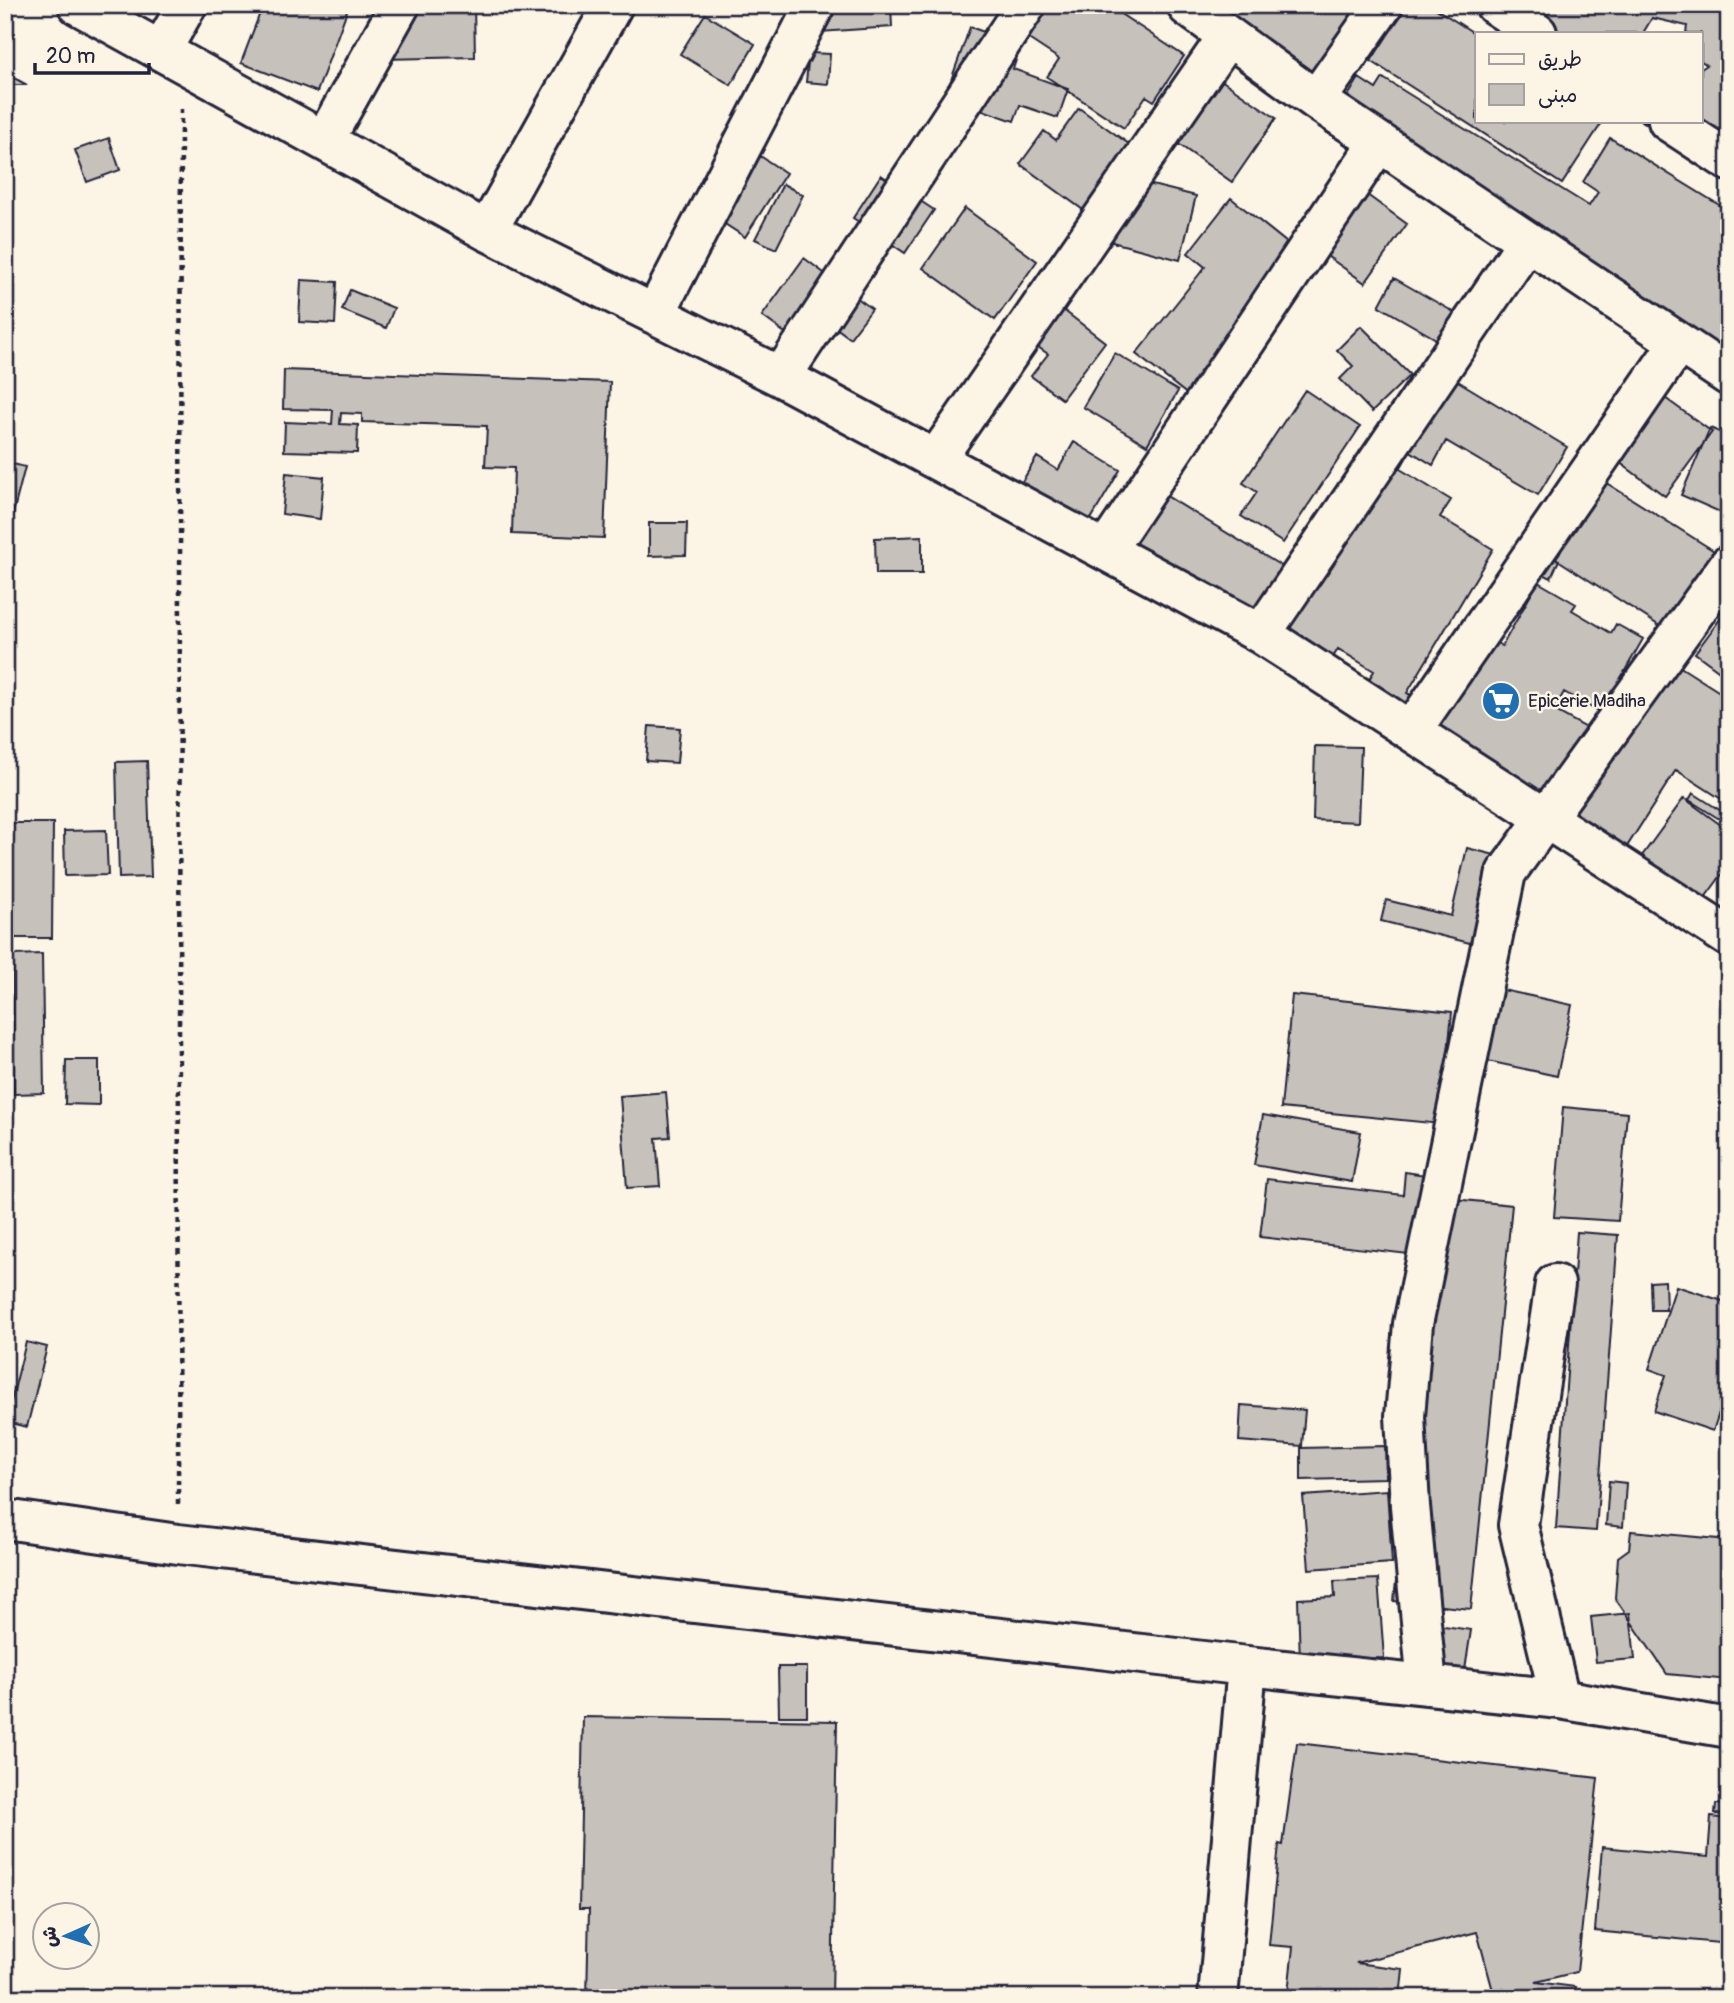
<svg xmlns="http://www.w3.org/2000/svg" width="1734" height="2003" viewBox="0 0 1734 2003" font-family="Pangolin,'Playpen Sans Arabic',sans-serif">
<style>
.building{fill:#c6c1bb;stroke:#22223b;stroke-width:2}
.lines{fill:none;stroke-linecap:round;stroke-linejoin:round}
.minor-casing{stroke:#22223b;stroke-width:44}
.path{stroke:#22223b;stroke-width:4.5;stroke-dasharray:5 5;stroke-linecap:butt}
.minor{stroke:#fcf5e5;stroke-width:38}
.labels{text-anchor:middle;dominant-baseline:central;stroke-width:5;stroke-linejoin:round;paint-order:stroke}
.poi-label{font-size:19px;fill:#22223b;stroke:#fcf5e5;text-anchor:start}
</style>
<rect width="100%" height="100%" fill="#fcf5e5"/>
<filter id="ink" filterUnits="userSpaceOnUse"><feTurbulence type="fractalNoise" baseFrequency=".0143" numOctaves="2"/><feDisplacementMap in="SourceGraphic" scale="14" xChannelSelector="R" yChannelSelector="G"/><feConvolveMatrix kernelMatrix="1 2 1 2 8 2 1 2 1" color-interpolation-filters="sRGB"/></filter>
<g filter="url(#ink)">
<path class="building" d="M263,5h86l-32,87 -76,-29z
M383,5h91l1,52 -91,2z
M818,5h73l1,22 -72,5z
M1036,5h71l77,51 -30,45 -8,-5 -22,32 -77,-51 12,-18 -41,-27z
M1196,5h103l7,5 3,-5h67l-58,83z
M1407,5h23l47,30v86h126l-41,63 -191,-123z
M1479,5h250v86l-4,2 4,3v82l-87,-57h59v-52l6,-4 -6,-4v-28h-15l1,-7 -35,-8 -9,15h-121z
M705,14l50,30 -24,41 -51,-31z
M970,27l51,18 -8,24 55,20 -10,29 -38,-13 -6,16 -69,-24z
M809,53l21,1 -2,30 -22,-2z
M5,73l22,12h-22z
M1211,73l65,45 -44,64 -65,-46z
M1359,78l17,11 7,-11 206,128 9,-14 -15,-10 27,-44 119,73v171l-403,-250z
M1079,108l54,39 -47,65 -66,-48 24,-33 12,9z
M109,138l11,32 -33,12 -12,-32z
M739,142l47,31 -41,64 -48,-31z
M881,175l53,35 -29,43 -52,-35z
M1128,179l68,17 -16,64 -68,-18z
M783,184l20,11 -27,54 -21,-10z
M1359,189l48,35 -42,59 -48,-34z
M1231,198l61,49 -57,72 8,7 -55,69 -52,-41 69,-87 -17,-14z
M965,208l72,53 -42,59 -72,-52z
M804,258l68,51 -22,29 -29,-21 -21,27 -38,-28z
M1394,278l65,37 -16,28 -64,-37z
M301,280l36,2 -2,42 -36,-2z
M350,290l44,18 -8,20 -44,-18z
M1062,309l43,33 -43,57 -31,-23 17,-22 -13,-9z
M1361,326l49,49 -38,37 -32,-33 13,-13 -16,-16z
M1115,353l63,38 -31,54 -64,-38z
M1433,366l134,81 -29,48 -92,-54 -13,24 -23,-14 -10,18 51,31 -11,17 53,32 -86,144 4,2 -13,22 -38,-23 14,-23 -36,-22 -16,27 -191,-128 32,-54 125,76z
M284,370l326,12 -6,156 -92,-4 2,-66 -29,-1 2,-41 -125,-4v-8l-21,-1 -1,11 18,1 -1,28 -73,-2 1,-29 47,2 1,-14 -50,-1z
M1305,390l55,37 -77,116 -42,-27 16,-24 -14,-9z
M1665,398l47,34 -47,64 -46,-34z
M1710,428l19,8v80l-48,-21z
M1074,442l46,28 -36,61 -67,-41 20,-33 21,13z
M5,462l20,5 -17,66h-3z
M1589,472l130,82 -50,78 -128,-83z
M286,473l38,4 -4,42 -38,-5z
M649,523h38l-1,32 -37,1z
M922,536v38h-46l-1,-36z
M1540,551l19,9 -8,18 -20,-10z
M1538,582l38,22 -4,6 39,23 5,-9 27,15 -42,74 -37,-21 -10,18 36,20 -43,76 -124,-70 56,-103 23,13z
M1729,607v71l-34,-25z
M1671,661l58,37v106l-53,-34 -59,92 -53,-35z
M649,726l31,2 -3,35 -31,-2z
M1315,746l46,1 -3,75 -45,-2z
M147,761l4,116 -32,1 -3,-116z
M1693,793l36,23v9l-40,-25z
M1684,798l45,33v34l-37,50 -61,-44z
M10,823h43l-1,115h-41z
M106,830l2,45 -43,1 -1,-45z
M1467,848l36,9 -21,89 -101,-25 5,-21 65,16z
M42,954l2,139 -30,1 -2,-139z
M1498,989l74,16 -15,71 -74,-16z
M1292,995l160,17 -11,112 -160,-16z
M66,1060h33v45l-34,-1z
M666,1092l4,45 -14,1 4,48 -33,2 -7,-92z
M1563,1107l64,6 -9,108 -64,-4z
M1263,1115l98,17 -9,50 -98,-17z
M1405,1172l21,3 -9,80 -157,-18 7,-58 136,16z
M1434,1197l78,8 -41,404 -77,-8z
M1577,1232l41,3 -22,296 -40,-3z
M1665,1281l1,29h-15l-1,-28z
M1676,1286l53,17v79l-16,49 -59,-20 12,-36 -17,-6z
M26,1342l21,5 -20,80 -21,-5z
M1241,1405l64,5 -3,36 -63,-5z
M1385,1446l1,32 -85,2v-32z
M1609,1481l17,2 -3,44 -17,-2z
M1387,1490l5,73 -83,6 -6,-73z
M1631,1531l98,9v140l-62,-6 -52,-76 3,-41 11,-8z
M1378,1579l6,79 -84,3 -2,-62 37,-2 -1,-16z
M1630,1613l5,46 -39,3 -5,-45z
M1424,1623l47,7 -9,60 -46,-7z
M778,1667h29v49h-28z
M583,1717l254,4 -5,277h-245l2,-89h-10z
M1297,1743l301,35 -21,194 -41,10 40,5 -2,11h-79l-18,-66 -121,31 47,6 -3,29h-70l-42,-5 5,-46 -24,-2 10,-101 4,1z
M1716,1804l13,1v10l-14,-1z
M1711,1817l18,2v125l-134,-13 7,-84 106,10z"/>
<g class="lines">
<defs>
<path id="minor" d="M78,5l409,226 294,146 245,-372
M1495,5l42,28
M1188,7l128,93 413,276
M161,51l26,-46
M1316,100l67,-95
M1668,121l61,40
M324,141l76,-136
M487,231l126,-226
M655,314l160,-309
M781,377l480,257 468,303
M936,459l292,-423
M1106,550l273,-408
M1261,634l266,-392
M1412,730l266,-386
M1555,1284l-37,241 42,174
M5,1519l173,25 1069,122 313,33 169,29
M1427,1685l-17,-179 -5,-90 8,-92 93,-451 223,-308
M1218,1998l29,-332"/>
</defs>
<use href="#minor" class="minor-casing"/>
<path class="path" d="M178,1504l3,-1398"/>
<use href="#minor" class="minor"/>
</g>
</g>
<defs>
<symbol id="supermarket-disc" viewBox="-11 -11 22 22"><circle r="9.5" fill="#1f6fb2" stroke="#fcf5e5"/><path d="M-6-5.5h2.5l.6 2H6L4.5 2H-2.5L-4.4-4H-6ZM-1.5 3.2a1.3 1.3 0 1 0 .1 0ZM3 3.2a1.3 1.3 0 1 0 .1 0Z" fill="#fff"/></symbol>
</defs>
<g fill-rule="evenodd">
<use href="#supermarket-disc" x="1479" y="679" width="44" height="44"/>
</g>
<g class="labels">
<g class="poi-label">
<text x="1528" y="701">Epicerie Madiha</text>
</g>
</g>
<rect width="1734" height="2003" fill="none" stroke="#fcf5e5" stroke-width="28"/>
<rect x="14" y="14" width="1706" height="1975" fill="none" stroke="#22223b" stroke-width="2.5" filter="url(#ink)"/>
<rect x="1475" y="32" width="228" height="91" fill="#fcf5e5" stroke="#a5a1a1" stroke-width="2"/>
<rect x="1489" y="54" width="35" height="10" fill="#fcf5e5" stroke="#a5a1a1" stroke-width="2"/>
<text x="1538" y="66" font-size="21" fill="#22223b">طريق</text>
<rect x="1489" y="84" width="35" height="21" fill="#c6c1bb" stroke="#a5a1a1" stroke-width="2"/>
<text x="1538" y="102" font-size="21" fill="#22223b">مبنى</text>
<g transform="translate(66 1936) rotate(267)"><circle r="33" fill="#fcf5e5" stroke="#a5a1a1" stroke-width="2"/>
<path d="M0-5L12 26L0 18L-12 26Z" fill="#1f6fb2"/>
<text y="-10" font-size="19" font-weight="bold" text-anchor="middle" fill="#22223b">ش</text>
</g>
<path d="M35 63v10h114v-10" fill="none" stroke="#22223b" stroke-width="3.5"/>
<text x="46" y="63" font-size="21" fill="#22223b" stroke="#fcf5e5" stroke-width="5" paint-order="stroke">20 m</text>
</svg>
